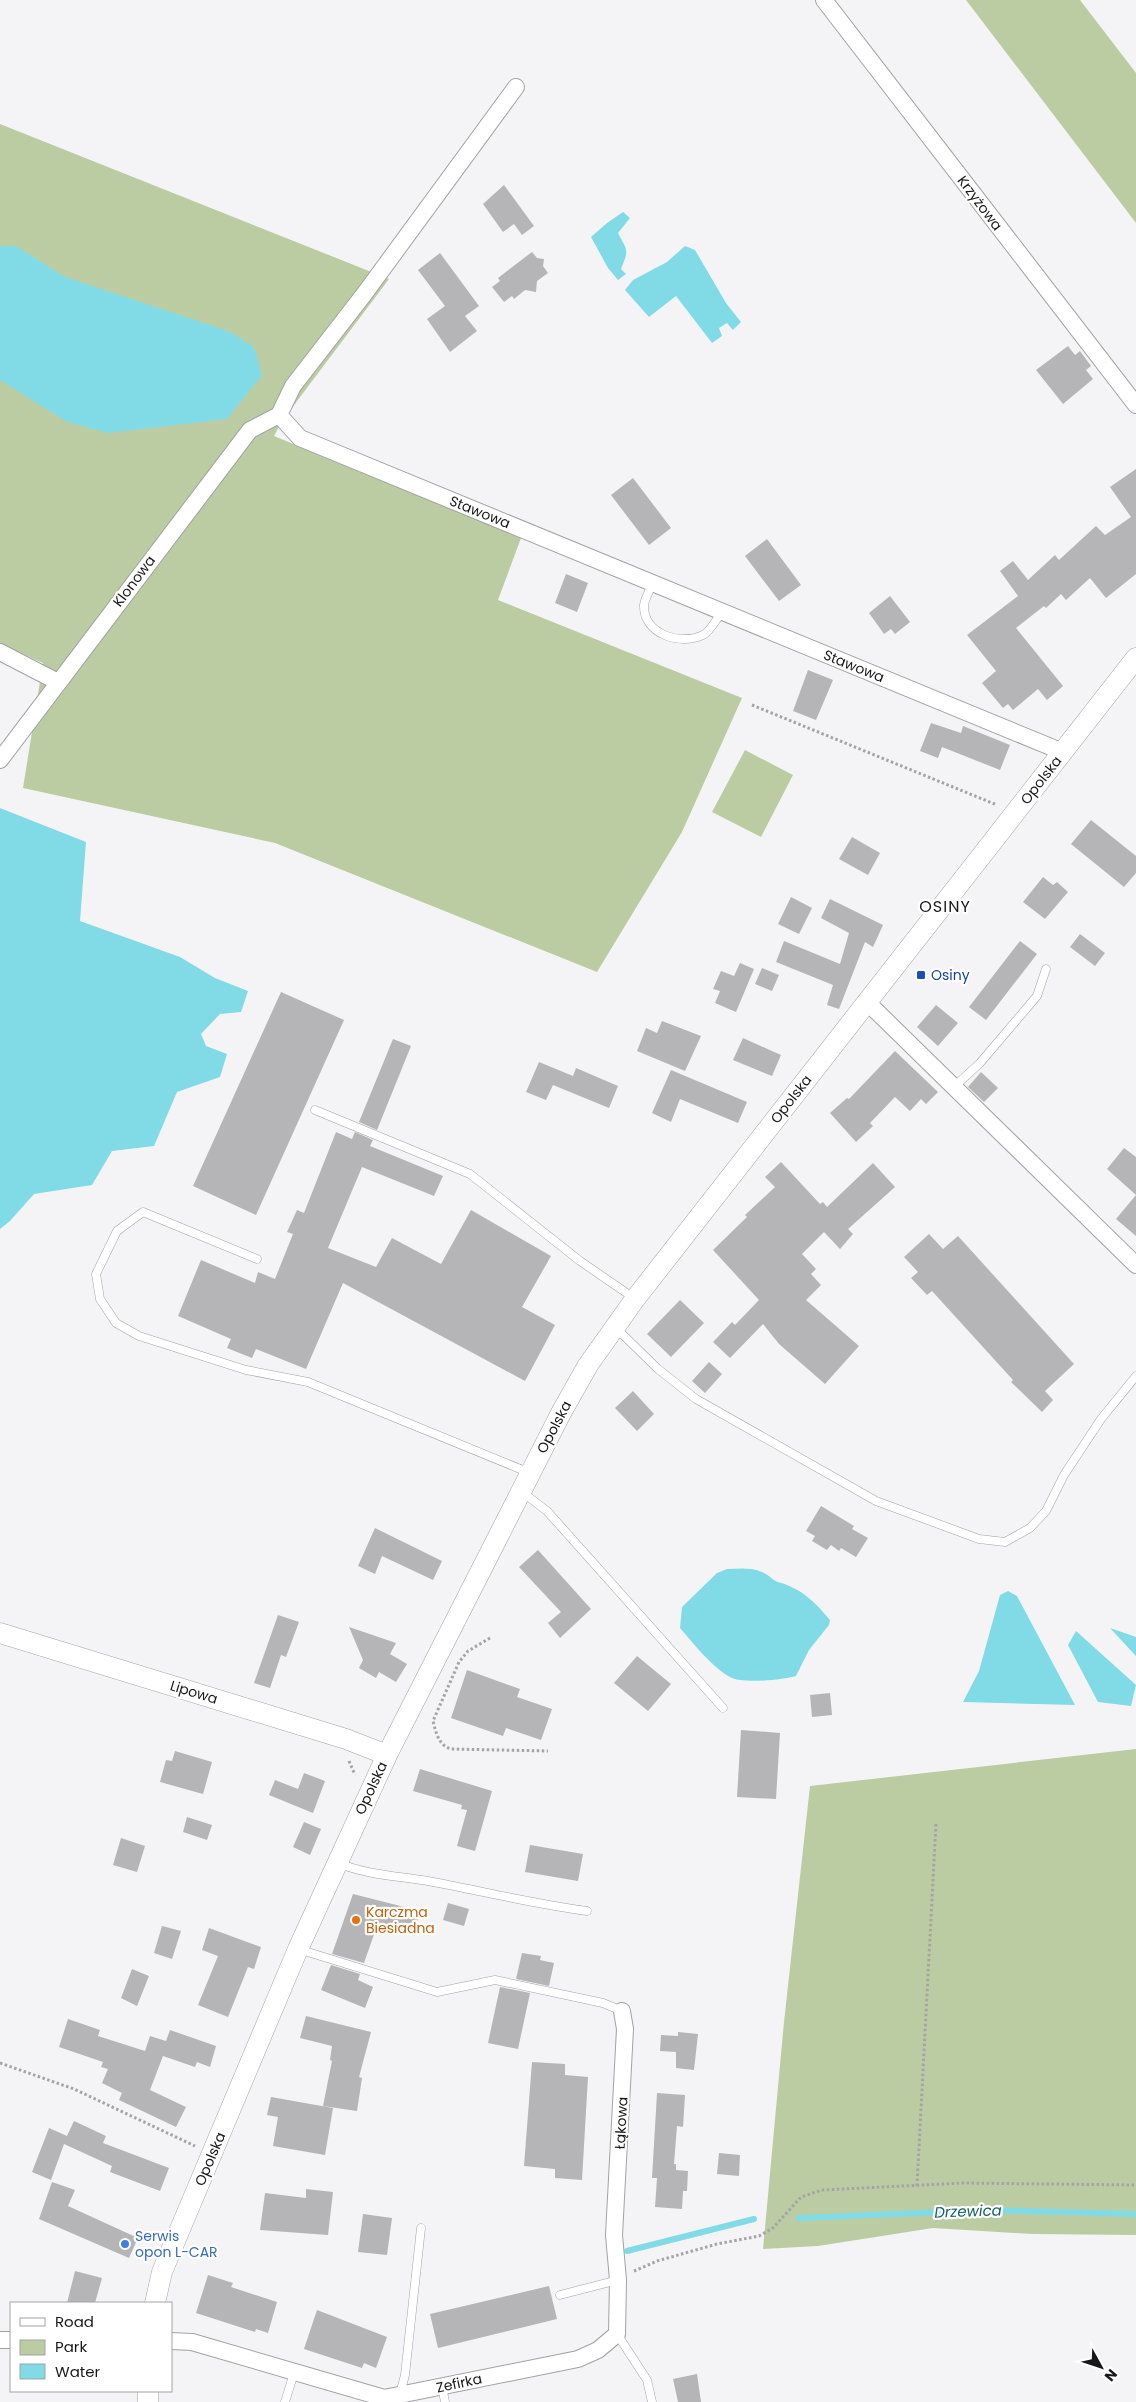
<svg xmlns="http://www.w3.org/2000/svg" width="1136" height="2402" viewBox="0 0 1136 2402" font-family="Poppins,sans-serif">
<style>
.green{fill:#bccca2}
.water{fill:#80dbe6}
.lines{fill:none;stroke-linecap:round;stroke-linejoin:round}
.stream{stroke:#80dbe6;stroke-width:6}
.building{fill:#b5b5b7}
.service-casing{stroke:#a1a2a3;stroke-width:9}
.minor-casing{stroke:#a1a2a3;stroke-width:18}
.tertiary-casing{stroke:#a1a2a3;stroke-width:21}
.path{stroke:#a4a4a6;stroke-width:3;stroke-dasharray:2.5 2.5;stroke-linecap:butt}
.service{stroke:#fff;stroke-width:8}
.minor{stroke:#fff;stroke-width:16}
.tertiary{stroke:#fff;stroke-width:20}
.transit-dot{fill:#1a4fb4;stroke:#fff;stroke-width:2}
.food-dot{fill:#e8710a;stroke:#fff;stroke-width:2}
.shop-dot{fill:#3f7fe0;stroke:#fff;stroke-width:2}
.labels{text-anchor:middle;dominant-baseline:central;stroke-width:4.5;stroke-linejoin:round;paint-order:stroke}
.street-label{font-size:14px;fill:#181819;stroke:#fff}
.transit-label{font-size:14px;fill:#164399;stroke:#fff;text-anchor:start}
.food-label{font-size:14px;fill:#c56008;stroke:#fff;text-anchor:start}
.shop-label{font-size:14px;fill:#366cbe;stroke:#fff;text-anchor:start}
.water-label{font-size:15px;font-style:italic;fill:#146169;stroke:#fff}
.quarter-label{font-size:16px;letter-spacing:1px;fill:#181819;stroke:#fff}
</style>
<rect width="100%" height="100%" fill="#f4f4f6"/>
<path class="green" d="M966,0h114l56,73v150z
M0,124l389,155 -107,142 -8,15 247,102 -23,62 244,98 -60,134 -85,140 -322,-129 -252,-55 20,-125 -43,-19z
M745,750l48,25 -32,62 -49,-25z
M1136,1749v486l-104,-1 -99,-6 -115,18 -55,3 21,-227 26,-236z"/>
<path class="water" d="M623,212l7,6 -12,15c10,19 11,16 3,36l5,5 -8,6 -10,-12 -17,-31 16,-14z
M0,246h16l49,31 163,54 26,16 8,28 -35,44 -119,14 -41,-11 -67,-42z
M685,246l10,4 31,53 15,19 -8,8 -6,-7 -8,5 3,8 -10,7 -36,-47 -27,21 -24,-27 8,-10 34,-18z
M0,808l86,34 -6,79 100,36 35,21 33,13 -7,21 -21,2 -19,20 5,12 21,8 -7,23 -43,15 -23,54 -42,5 -20,34 -58,9 -24,27 -10,8z
M727,1569c11,0 24,-2 35,3 6,2 10,8 16,10 24,7 36,19 52,38l-1,5 -20,25 -13,26c-14,4 -54,8 -66,1 -18,-10 -37,-34 -50,-49l2,-21 35,-34z
M1008,1591l9,5 58,109 -112,-3 16,-31 21,-76z
M1110,1628l26,9v19z
M1076,1631l60,54 -5,21 -33,-4 -30,-57z"/>
<g class="lines">
<path class="stream" d="M799,2218l191,-8 146,4
M627,2251l127,-32"/>
</g>
<path class="building" d="M504,185l30,41 -12,9 -8,-11 -11,8 -20,-28z
M532,252l5,6 7,1 -1,7 5,7 -11,8 -1,11 -11,-2 -11,9 -2,-3 -8,6 -12,-15 8,-6 -2,-3z
M440,253l39,53 -14,10 12,15 -27,21 -23,-33 18,-13 -27,-36z
M1068,346l7,9 5,-4 11,15 -5,4 7,9 -30,25 -27,-34z
M1136,469v105l-30,24 -16,-20 -24,22 -5,-6 -15,14 -2,-2 -28,22 47,58 -16,14 -9,-11 -25,21 -5,-6 -5,4 -21,-25 14,-12 -29,-36 51,-39 -18,-25 13,-10 15,19 27,-25 4,5 37,-34 9,9 26,-18 -21,-30z
M633,478l38,50 -22,17 -38,-50z
M767,539l34,46 -22,16 -34,-45z
M566,574l22,9 -11,29 -22,-9z
M890,596l20,26 -15,12 -4,-5 -7,5 -15,-21z
M808,670l25,10 -17,40 -23,-9z
M931,723l30,10 2,-7 47,19 -10,25 -58,-23 -4,11 -18,-7z
M1091,820l45,36v17l-12,14 -53,-43z
M852,837l28,16 -12,22 -29,-16z
M1043,877l10,8 4,-3 11,10 -23,27 -22,-17z
M791,897l21,11 -13,26 -21,-10z
M830,899l53,26 -10,22 -8,-5 -26,67 -12,-4 6,-20 -57,-23 8,-21 56,23 9,-31 -28,-15z
M1080,934l25,19 -10,13 -25,-19z
M1020,941l17,13 -51,66 -17,-13z
M740,963l14,6 -18,43 -21,-9 5,-12 -7,-2 8,-18 13,5z
M762,968l17,7 -7,16 -17,-7z
M281,992l63,28 -88,195 -63,-29z
M936,1005l22,18 -20,23 -21,-19z
M662,1021l39,15 -16,35 -48,-20 9,-23 11,5z
M743,1038l38,17 -9,21 -39,-16z
M393,1039l18,7 -34,84 -18,-8z
M895,1051l43,41 -12,12 -5,-5 -11,12 -15,-14 -25,26 3,3 -17,16 -26,-29 17,-15 2,1z
M539,1062l34,14 3,-8 42,18 -9,22 -56,-23 -7,15 -20,-8z
M671,1070l76,32 -9,21 -58,-24 -9,23 -19,-9z
M981,1072l17,16 -14,14 -16,-15z
M336,1132l16,7 3,-7 18,8 -3,6 73,30 -9,20 -72,-29 -34,81 48,19 16,-29 49,26 30,-54 80,46 -29,51 33,18 -30,56 -182,-98 -37,86 -50,-20 -4,9 -25,-10 4,-9 -53,-23 23,-56 54,23 3,-11 17,7 18,-45 -6,-2 10,-22 7,3z
M1124,1148l12,9v79l-20,-17 20,-24 -29,-26z
M781,1162l39,42 3,-2 4,5 46,-44 22,24 -47,42 5,5 -13,15 -16,-17 -22,22 14,15 -5,5 10,11 -15,15 53,46 -34,38 -46,-40 -16,-20 -33,34 -17,-16 19,-20 3,3 24,-25 -46,-50 34,-33 -2,-2 30,-28 -10,-10z
M929,1234l14,15 15,-13 116,128 -29,27 8,9 -11,12 -31,-30 2,-2 -81,-89 -5,4 -16,-17 7,-6 -14,-15z
M680,1300l24,23 -33,34 -24,-23z
M709,1362l13,12 -17,19 -13,-12z
M633,1391l21,23 -17,17 -22,-23z
M821,1506l33,20 -2,3 16,9 -12,19 -15,-9 -2,3 -8,-6 -4,5 -15,-9 3,-5 -9,-5z
M375,1528l67,33 -9,19 -51,-24 -7,18 -17,-8z
M538,1550l53,59 -31,29 -12,-15 13,-11 -42,-45z
M278,1615l21,7 -13,35 -5,-2 -11,33 -16,-5z
M349,1627l47,16 -6,11 17,10 -11,18 -17,-10 -3,6 -17,-10 4,-8z
M637,1656l34,28 -23,27 -34,-28z
M467,1670l53,19 -3,8 35,12 -11,31 -35,-12 -3,8 -52,-18z
M830,1693l2,22 -20,2 -2,-22z
M741,1730l39,3 -4,66 -39,-2z
M175,1751l37,11 -9,32 -43,-12 6,-22 6,1z
M420,1769l72,22 -17,60 -18,-5 10,-36 -6,-1 1,-4 -49,-14z
M304,1773l21,8 -12,32 -44,-18 6,-15 23,9z
M187,1817l25,8 -5,15 -24,-8z
M304,1822l17,7 -11,26 -17,-8z
M121,1838l24,8 -8,26 -24,-7z
M530,1845l53,9 -5,27 -53,-9z
M353,1894l67,17 -6,22 -36,-10 -14,40 -32,-9z
M448,1903l21,6 -5,17 -21,-6z
M162,1926l19,5 -9,28 -18,-6z
M209,1928l52,19 -7,22 -6,-2 -20,50 -30,-12 20,-49 -16,-6z
M522,1953l19,3 -1,4 14,3 -5,23 -33,-7z
M331,1965l29,9 -2,6 15,7 -8,21 -44,-18z
M132,1969l17,7 -12,30 -16,-8z
M500,1987l30,6 -12,56 -30,-6z
M306,2016l65,16 -12,45 3,1 -5,33 -34,-5 9,-45 -2,-1 2,-14 -32,-8z
M68,2019l32,11 -2,6 47,15 5,-15 16,5 4,-11 46,16 -6,21 -13,-5 -2,5 -32,-11 -13,34 36,17 -10,20 -57,-27 3,-7 -20,-10 6,-14 -7,-2 2,-5 -44,-15z
M678,2032l20,2 -4,36 -18,-2v-16l-16,-1 1,-16 17,1z
M532,2062l33,2v11l23,2 -6,103 -27,-2v-9l-31,-3z
M657,2093l28,2 -2,32 -6,-1 -3,38h2v6l12,1 -1,20h-4l-1,18 -27,-2 2,-29h-5z
M271,2097l62,11 -8,47 -52,-9 5,-29 -11,-2z
M74,2121l32,15 -3,7 66,25 -9,23 -50,-19 2,-6 -48,-22 -13,36 -19,-8 17,-44 18,8 -1,2z
M719,2153l21,2 -1,21 -22,-2z
M52,2182l23,8 -7,16 70,32 -9,20 -90,-39z
M306,2189l27,3 -5,43 -68,-5 5,-37 41,5z
M363,2214l29,4 -5,37 -29,-3z
M75,2271l27,7 -7,25h-28z
M208,2275l25,8 -2,4 46,15 -9,31 -12,-4 -1,3 -59,-19z
M549,2286l8,33 -119,29 -8,-34z
M317,2310l70,27 -11,31 -12,-5 -2,5 -58,-19z
M697,2374l4,28h-23l-5,-23z"/>
<g class="lines">
<defs>
<path id="service" d="M653,583c-3,6 -8,15 -9,22 -1,29 36,41 59,30 7,-3 14,-17 19,-23
M955,1086l25,-23 57,-67 9,-27
M315,1110l155,64 110,87 54,37
M257,1259l-114,-47 -26,19 -21,43 4,25 16,24 23,13 107,34 62,12 222,91
M615,1327l43,42 38,30 180,102 103,38 26,3 25,-14 16,-17 18,-36 37,-56 35,-43
M522,1492l25,19 176,197
M338,1863c29,12 60,13 90,18 54,10 106,23 159,30
M298,1949l139,43 58,-12 108,23 19,8
M560,2295l58,-15
M617,2334l30,46 5,22
M442,2386l3,16
M400,2394l5,-19 16,-147
M285,2402l9,-29"/>
<path id="minor" d="M824,0l312,405
M279,415l21,23 763,314
M279,415l14,-29 72,-93 151,-206
M0,652l58,30
M0,760l250,-330 29,-15
M867,1002l269,263
M0,2340h11
M171,2341l21,1 192,56 194,-39 20,-9 19,-16 1,-54 -4,-45 11,-206 -3,-18"/>
<path id="tertiary" d="M0,1633l346,106 41,16
M155,2303l7,-31 136,-323 89,-194 174,-342 27,-48 47,-66 501,-641
M148,2391v11"/>
</defs>
<use href="#service" class="service-casing"/>
<use href="#minor" class="minor-casing"/>
<use href="#tertiary" class="tertiary-casing"/>
<path class="path" d="M752,705l245,100
M490,1638l-22,13 -9,11 -26,59c3,11 5,24 18,28l97,2
M349,1761l6,14
M0,2063l74,26 121,57
M917,2186l19,-363
M634,2271l23,-10 60,-17 42,-8 14,-8 28,-31 21,-7 140,-7 174,2"/>
<use href="#service" class="service"/>
<use href="#minor" class="minor"/>
<use href="#tertiary" class="tertiary"/>
</g>
<rect class="transit-dot" x="916" y="970" width="10" height="10" rx="2.5"/>
<circle class="food-dot" cx="356" cy="1920" r="5"/>
<circle class="shop-dot" cx="125" cy="2244" r="5"/>
<g class="labels">
<g class="street-label">
<text transform="translate(980 203) rotate(53)">Krzyżowa</text>
<text transform="translate(480 512) rotate(22)">Stawowa</text>
<text transform="translate(134 581) rotate(-53)">Klonowa</text>
<text transform="translate(854 666) rotate(22)">Stawowa</text>
<text transform="translate(1041 780) rotate(-52)">Opolska</text>
<text transform="translate(791 1099) rotate(-52)">Opolska</text>
<text transform="translate(554 1427) rotate(-62)">Opolska</text>
<text transform="translate(194 1692) rotate(17)">Lipowa</text>
<text transform="translate(371 1788) rotate(-65)">Opolska</text>
<text transform="translate(621 2123) rotate(-87)">Łąkowa</text>
<text transform="translate(210 2159) rotate(-67)">Opolska</text>
<text transform="translate(459 2383) rotate(-12)">Zefirka</text>
</g>
<g class="transit-label">
<text x="931" y="975">Osiny</text>
</g>
<g class="food-label">
<text x="366" y="1912">Karczma<tspan x="366" dy="16">Biesiadna</tspan></text>
</g>
<g class="shop-label">
<text x="135" y="2236">Serwis<tspan x="135" dy="16">opon L-CAR</tspan></text>
</g>
<g class="water-label">
<text transform="translate(968 2211) rotate(-2)">Drzewica</text>
</g>
<g class="quarter-label">
<text x="945" y="906">OSINY</text>
</g>
</g>
<rect x="10" y="2302" width="162" height="90" fill="#ffffff" stroke="#a3a3a3"/>
<rect x="20" y="2318" width="25" height="8" fill="#ffffff" stroke="#a3a3a3"/>
<text x="55" y="2327" font-size="15" fill="#181819">Road</text>
<rect x="20" y="2340" width="25" height="15" fill="#bccca2" stroke="#a3a3a3"/>
<text x="55" y="2352" font-size="15" fill="#181819">Park</text>
<rect x="20" y="2364" width="25" height="15" fill="#80dbe6" stroke="#a3a3a3"/>
<text x="55" y="2377" font-size="15" fill="#181819">Water</text>
<g transform="translate(1101 2367) rotate(130)" stroke="#ffffff" stroke-width="4" paint-order="stroke">
<path d="M0-4L9 19L0 12L-9 19Z" fill="#181819"/>
<text y="-8" font-size="14" font-weight="bold" text-anchor="middle" fill="#181819">N</text>
</g>
</svg>
